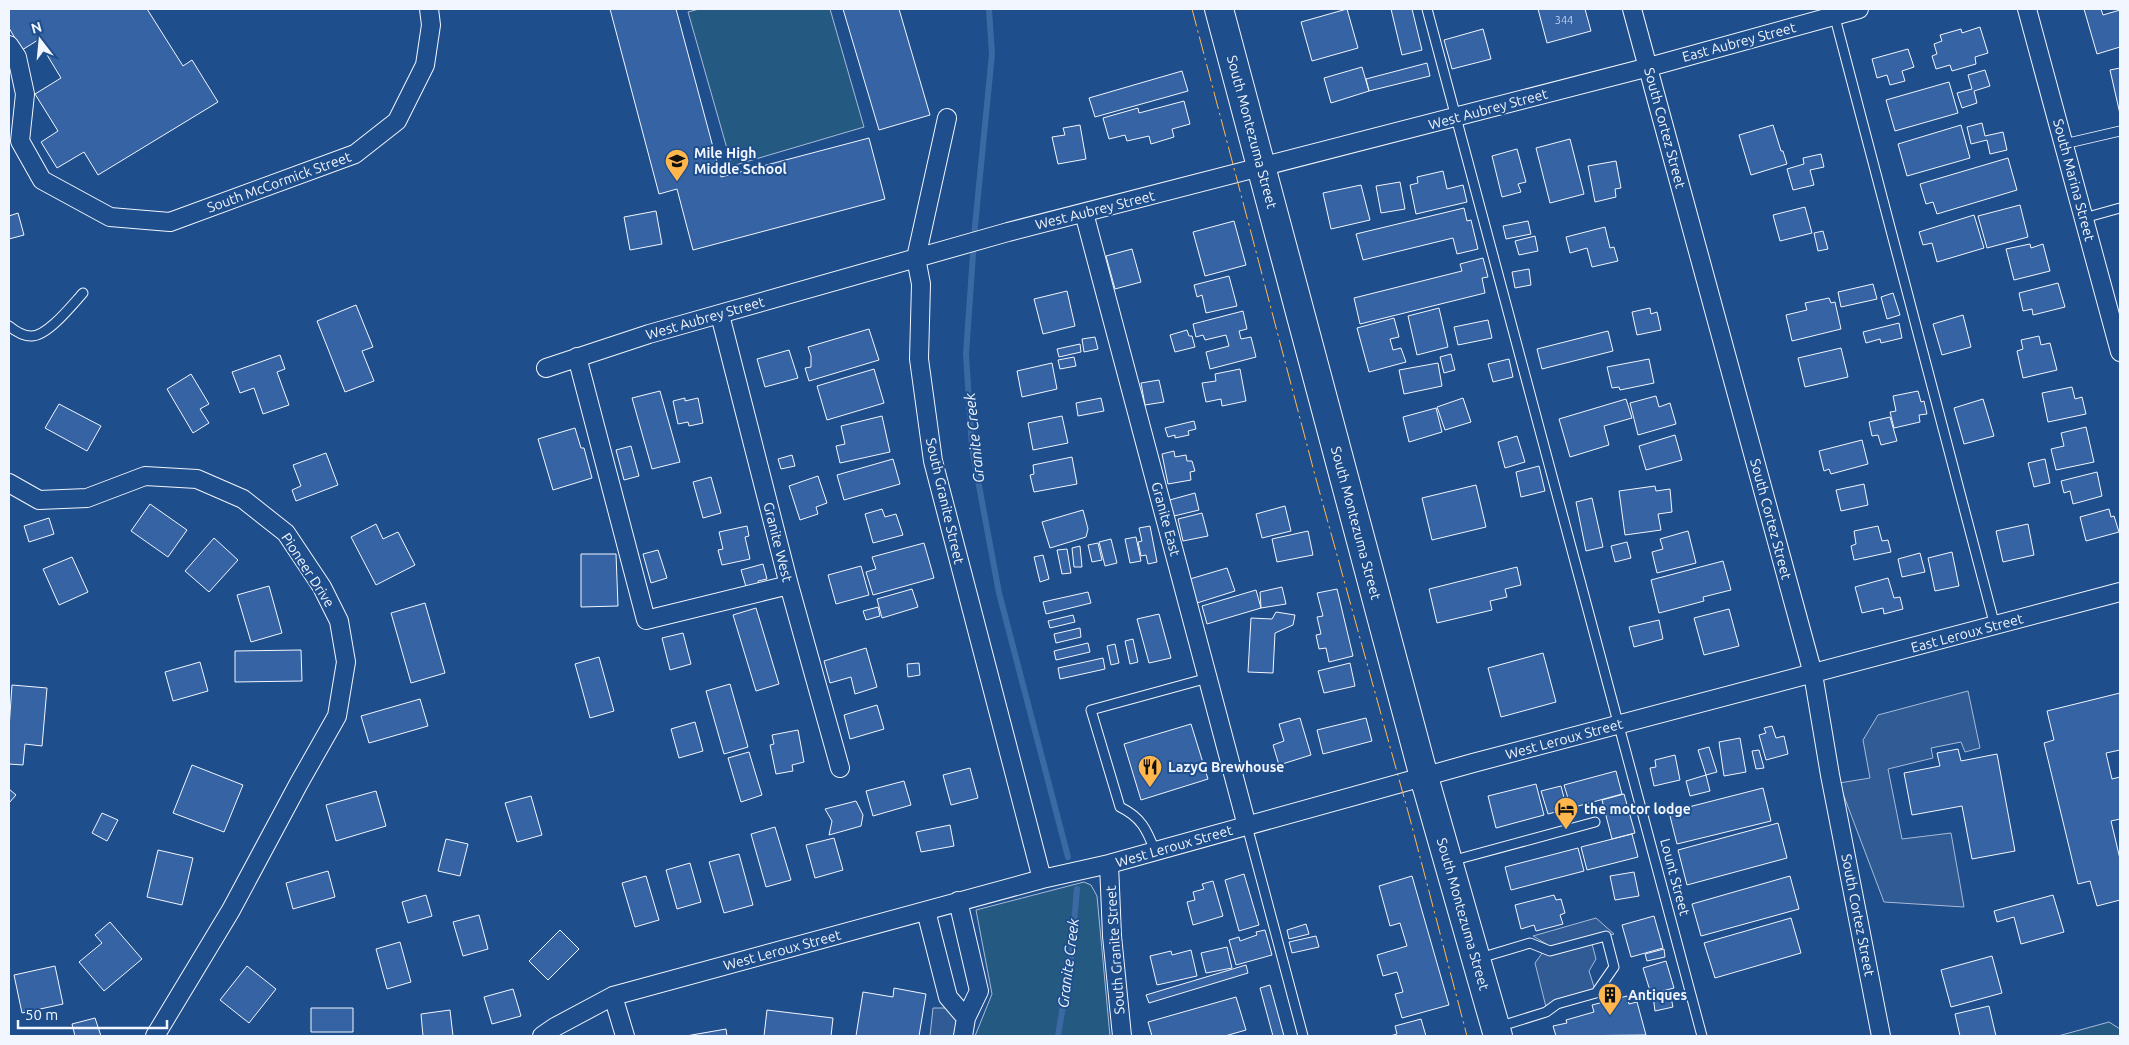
<svg xmlns="http://www.w3.org/2000/svg" width="2129" height="1045" viewBox="0 0 2129 1045" font-family="Ubuntu,sans-serif">
<style>
.green{fill:#245a82;stroke:#a8bbd7}
.parking{fill:#305b95;stroke:#a8bbd7}
.lines{fill:none;stroke-linecap:round;stroke-linejoin:round}
.stream{stroke:#3b69a3;stroke-width:6}
.building{fill:#3563a3;stroke:#f2f6ff}
.lane-casing{stroke:#f2f6ff;stroke-width:11}
.street-casing{stroke:#f2f6ff;stroke-width:20}
.primary-casing{stroke:#f2f6ff;stroke-width:30}
.lane{stroke:#1f4e8c;stroke-width:9}
.street{stroke:#1f4e8c;stroke-width:18}
.primary{stroke:#1f4e8c;stroke-width:28}
.power{stroke:#ffb74d;stroke-width:1;stroke-dasharray:18 4 2.5 4;stroke-linecap:butt}
.labels{text-anchor:middle;dominant-baseline:central;stroke-width:4;stroke-linejoin:round;paint-order:stroke}
.number-label{font-size:11px;fill:#c3d1e8}
.street-label{font-size:14px;fill:#f2f6ff;stroke:#1f4e8c}
.poi-label{font-size:14px;font-weight:bold;fill:#f2f6ff;stroke:#1f4e8c;text-anchor:start}
.water-label{font-size:15px;font-style:italic;fill:#f2f6ff;stroke:#1f4e8c}
</style>
<rect width="100%" height="100%" fill="#1f4e8c"/>
<path class="green" d="M699,9h131l34,118 -132,39 -44,-154z
M1084,882l7,3 6,11 13,140h-135l17,-42 -16,-84z
M2109,1022l11,7v7h-62z"/>
<path class="parking" d="M1968,691l12,57 -15,4 -4,-10 -30,6 2,10 -45,11 14,70 49,-6 13,74 -80,-5 -45,-119 31,-5 -7,-38 15,-25z
M1596,918l18,16 -23,6 5,19 -7,12 7,22 -49,18 -12,-48 13,-18 -15,-9z
M933,1008h30l-6,28h-27z"/>
<g class="lines">
<path class="stream" d="M989,9l3,45 -17,172 -9,128 6,94 27,145 69,264
M1058,1036l13,-78 6,-69"/>
</g>
<path class="building" d="M9,9h138l36,57 9,-6 26,42 -120,73 -14,-23 -27,16 -16,-26 17,-11 -23,-37 26,-16 -23,-38 -16,10 -13,-22z
M610,9h66l45,168 148,-39 16,61 -192,51 -16,-61 -18,5z
M843,9h56l31,106 -51,15z
M1347,9l11,39 -46,13 -11,-39z
M1391,9h21l10,41 -20,5z
M1538,9h47l6,22 -44,12z
M2084,9h17l2,6 17,-5v37l-23,7z
M1980,27l8,26 -13,4 1,7 -24,7 -2,-6 -14,4 -4,-13 5,-2 -3,-10 8,-3 -2,-6 21,-6 1,4z
M1483,29l8,30 -39,10 -8,-29z
M1908,49l6,18 -12,4 3,10 -15,4 -3,-10 -10,3 -5,-19z
M1427,63l3,13 -61,15 -3,-12z
M1362,67l7,24 -38,12 -7,-25z
M2120,68v46l-10,-44z
M1985,70l5,16 -16,5 3,12 -15,5 -5,-15 15,-4 -4,-14z
M1182,71l6,20 -93,26 -6,-19z
M1949,82l9,31 -63,18 -9,-31z
M1184,101l6,23 -18,5 2,8 -23,7 -2,-8 -22,5 -2,-6 -16,4 -6,-21 35,-10 1,5z
M1982,123l3,13 18,-4 4,18 -17,4 -3,-14 -16,4 -4,-17z
M1080,125l6,34 -28,5 -6,-27 13,-2 -2,-7z
M1773,125l8,26h2l4,13 -36,11 -12,-40z
M1961,125l9,33 -63,18 -9,-32z
M1570,139l14,55 -34,9 -14,-55z
M1517,149l9,33 -8,2 3,8 -19,5 -10,-41z
M1821,154l3,13 -14,3 4,15 -21,5 -6,-21 17,-5 -1,-6z
M2008,158l9,32 -80,24 -4,-12 -7,2 -6,-20z
M1616,161l5,27 -6,1 1,8 -21,5 -7,-36z
M1443,171l4,18 16,-4 4,17 -51,12 -6,-29 8,-2 -1,-6z
M1400,182l5,27 -24,4 -5,-27z
M1361,185l9,35 -39,9 -8,-36z
M2020,205l8,32 -41,11 -9,-32z
M1805,207l7,26 -32,8 -7,-26z
M1464,208l3,13 4,-1 7,29 -21,5 -4,-16 -90,22 -7,-26z
M656,211l6,33 -32,6 -6,-33z
M18,213l6,22 -15,4v-23z
M1974,215l10,33 -47,14 -5,-19 -9,2 -4,-13z
M1234,221l12,44 -41,11 -12,-44z
M1528,221l3,13 -25,5 -3,-13z
M1605,227l5,21 4,-1 4,14 -26,6 -5,-19 -17,5 -4,-16z
M1823,231l5,18 -10,2 -4,-18z
M1535,236l3,15 -19,4 -4,-14z
M2030,244l1,4 12,-4 7,27 -36,9 -8,-31z
M1132,249l9,33 -26,7 -9,-33z
M1483,258l5,19 -6,1 3,15 -125,31 -6,-26 108,-27 -2,-7z
M1529,269l2,16 -16,3 -3,-16z
M1229,276l8,30 -31,7 -4,-18 -5,2 -3,-12z
M2058,283l7,24 -32,8 -1,-6 -9,2 -4,-18z
M1873,284l4,15 -36,8 -3,-15z
M1067,291l8,35 -32,8 -9,-35z
M1893,293l7,22 -13,4 -6,-22z
M1829,298l2,5 4,-1 6,27 -49,12 -6,-26 21,-5 -2,-7z
M356,305l17,42 -11,4 12,30 -29,11 -28,-71z
M1439,308l9,39 -31,8 -9,-39z
M1650,308l1,6 6,-2 4,18 -24,5 -5,-23z
M1243,311l4,18 -8,2 2,8 10,-2 5,20 -46,12 -4,-17 23,-6 -3,-11 -21,5 -2,-5 -7,2 -3,-13z
M1963,315l8,32 -29,8 -9,-31z
M1394,318l5,19 -9,2 3,11 8,-2 5,14 -37,10 -12,-44z
M1488,320l4,18 -34,7 -4,-18z
M1899,323l3,15 -21,5 -1,-4 -14,4 -3,-11z
M869,329l10,31 -70,21 -4,-13 6,-1v-11l-3,-9z
M1187,330l2,6h3l3,11 -20,5 -5,-17z
M1608,331l5,20 -71,18 -5,-20z
M2039,336l2,9 9,-2 7,27 -34,8 -6,-27 6,-2 -2,-9z
M1095,337l3,12 -14,3 -2,-13z
M1080,344l1,8 -22,5 -2,-8z
M1841,348l7,29 -43,10 -7,-29z
M789,350l9,28 -33,9 -8,-28z
M1451,354l4,16 -11,3 -4,-16z
M280,355l5,14 -8,3 12,33 -26,9 -9,-26 -14,5 -8,-21z
M1074,357l2,9 -16,3 -2,-9z
M1509,359l4,18 -20,5 -5,-18z
M1649,359l5,24 -34,7 -1,-3 -7,1 -5,-21z
M1052,363l5,26 -35,8 -5,-26z
M1438,363l4,23 -38,8 -5,-24z
M874,369l10,34 -57,17 -10,-34z
M1240,369l6,32 -24,5 -1,-7 -15,3 -4,-19 14,-2 -1,-7z
M191,374l18,30 -9,5 9,14 -16,10 -26,-44z
M1159,380l5,22 -19,3 -4,-22z
M2072,387l3,12 7,-2 4,17 -38,8 -6,-29z
M660,391l20,71 -28,7 -20,-71z
M1918,391l3,11 3,-1 3,13 -8,1 1,7 -26,6 -4,-16 6,-1 -3,-15z
M1656,396l3,11 11,-4 6,21 -38,11 -8,-32z
M685,398v3l13,-3 5,25 -14,3 -1,-4 -10,2 -5,-23z
M1101,398l3,13 -26,5 -2,-13z
M1463,398l8,24 -26,8 -8,-23z
M1626,399l6,19 -28,8 5,19 -39,12 -11,-38z
M1983,399l11,37 -30,8 -10,-36z
M59,404l42,22 -14,25 -42,-23z
M1436,408l6,24 -33,10 -6,-25z
M882,416l8,36 -50,11 -4,-17 9,-2 -4,-18z
M1062,416l6,27 -35,7 -5,-27z
M1890,417l7,24 -16,4 -3,-10 -6,1 -3,-14z
M1194,421l2,8 -8,2 1,4 -14,3v-3l-7,2 -3,-9z
M2086,427l8,35 -38,8 -5,-21 13,-3 -3,-13z
M575,428l6,20h3l8,30 -39,12 -15,-51z
M1675,435l7,25 -36,10 -7,-24z
M1517,436l8,26 -20,6 -7,-26z
M1862,440l6,24 -37,10 -2,-5 -5,2 -5,-20z
M631,446l8,30 -15,4 -8,-30z
M1174,451l1,6 11,-2 1,6h5l3,10 -5,1 1,8 -23,4 -6,-30z
M326,453l12,32 -42,16 -4,-11 9,-4 -8,-21z
M792,455l3,11 -14,3 -3,-10z
M1072,457l5,27 -43,8 -4,-17 4,-1 -1,-9z
M893,459l7,25 -56,16 -7,-25z
M2045,459l5,24 -16,4 -6,-24z
M1539,466l6,25 -24,6 -5,-25z
M2097,472l5,24 -29,8 -3,-13 -6,2 -3,-12z
M818,476l9,27 -11,4 2,7 -18,6 -11,-34z
M711,477l10,36 -18,5 -10,-36z
M1864,484l4,21 -27,6 -5,-21z
M1476,485l10,42 -54,13 -10,-42z
M1655,486l1,5 14,-2 2,23 -14,2 3,16 -36,5 -6,-44z
M1195,493l4,17 -29,7 -4,-16z
M1592,498l11,49 -17,4 -10,-49z
M150,504l37,26 -19,27 -37,-26z
M1285,506l6,25 -29,7 -6,-24z
M882,509l3,8 11,-3 7,21 -30,8 -8,-29z
M2109,509l2,8 3,-1 5,16 -33,9 -6,-24z
M1083,510l5,19 -2,8 -36,11 -8,-26z
M1202,513l6,23 -25,5 -5,-22z
M49,518l5,16 -25,8 -5,-16z
M376,524l7,15 15,-7 17,33 -39,20 -25,-48z
M2028,524l6,31 -31,7 -7,-31z
M747,526l2,10 -4,1 5,22 -28,6 -4,-15 5,-1 -4,-17z
M1150,526l7,36 -9,2 -2,-9 -5,1 -3,-14 4,-1 -3,-13z
M1878,526l4,15 6,-1 3,12 -37,8 -3,-14 5,-2 -2,-13z
M1308,531l5,24 -36,7 -5,-23z
M1688,531l8,32 -39,10 -5,-21 11,-3 -3,-10z
M1136,537l5,24 -11,2 -5,-24z
M214,538l24,22 -29,32 -24,-21z
M1111,539l6,24 -12,3 -6,-24z
M1627,542l4,16 -16,4 -4,-16z
M924,543l10,35 -61,17 -7,-23 10,-3 -4,-12z
M1098,543l4,17 -10,2 -4,-17z
M1080,546l2,21h-8l-2,-19z
M1067,549l4,24 -9,1 -5,-24z
M658,550l9,28 -16,5 -8,-29z
M1952,552l7,34 -24,5 -7,-33z
M1920,553l5,19 -23,5 -4,-18z
M581,554h35l2,52 -37,1z
M1043,555l6,24 -9,3 -6,-25z
M72,557l16,35 -29,13 -16,-36z
M1723,561l8,29 -28,7 1,4 -45,12 -8,-33z
M763,564l4,15 -9,2 1,6 -12,3 -6,-20z
M861,566l8,29 -33,9 -8,-29z
M1517,567l4,18 -16,4 2,8 -17,4 2,9 -55,13 -8,-34z
M1227,568l8,23 -38,12 -7,-24z
M1888,578l6,20 6,-1 3,12 -19,5 -1,-6 -21,5 -7,-26z
M269,586l13,47 -31,9 -14,-47z
M1282,587l4,17 -25,4 -1,-16z
M912,589l6,18 -36,11 -5,-19z
M1337,589l16,67 -24,6 -3,-14 -7,1 -3,-14 5,-1 -4,-17 6,-1 -6,-23z
M1256,590l5,18 -54,16 -5,-18z
M1088,592l3,11 -45,11 -3,-12z
M425,603l20,70 -34,10 -20,-70z
M878,607l2,9 -14,4 -3,-9z
M756,608l23,76 -23,7 -23,-76z
M1729,609l10,37 -35,9 -10,-37z
M1276,612l19,3 -2,10 -18,8 -2,40 -25,-1 3,-54 21,1z
M1159,614l12,44 -22,5 -12,-44z
M1073,615l2,7 -25,6 -2,-7z
M1659,620l4,19 -29,8 -5,-20z
M1080,628l1,9 -25,6 -2,-9z
M683,633l8,31 -21,6 -8,-32z
M1133,639l5,23 -8,2 -5,-23z
M1088,643l2,9 -34,8 -2,-9z
M1115,644l4,19 -8,2 -4,-19z
M866,648l11,39 -22,7 -4,-17 -21,6 -6,-22z
M301,650l1,31 -67,1v-31z
M1543,653l13,49 -55,15 -13,-49z
M599,657l15,54 -24,7 -15,-54z
M1103,658l2,11 -45,10 -2,-11z
M200,662l8,29 -35,10 -8,-29z
M919,663l1,12 -12,2 -1,-13z
M1350,663l5,23 -31,7 -6,-22z
M730,684l18,63 -24,7 -18,-63z
M12,685l35,3 -5,58 -17,-2 -2,21 -14,-1v-36z
M2120,693v57l-14,3 6,26 8,-2v42l-9,2 9,38v41l-23,6 -7,-25 -12,3 -34,-141 10,-3 -7,-29z
M420,699l8,27 -59,17 -8,-27z
M877,705l7,24 -34,10 -6,-24z
M1300,718l11,37 -32,10 -6,-20 11,-4 -5,-17z
M1366,718l6,23 -49,13 -6,-24z
M695,722l8,29 -24,7 -8,-29z
M1191,724l17,55 -67,21 -17,-56z
M1772,726l4,12 8,-2 4,18 -22,6 -7,-25 7,-2 -2,-5z
M798,730l6,32 -12,3 1,6 -17,3 -6,-29 4,-1 -2,-9z
M1740,738l6,34 -22,4 -5,-34z
M1709,747l8,25 -11,3 -8,-25z
M1958,749l3,12 36,-7 18,97 -43,8 -10,-53 -50,9 -8,-42 36,-7 -3,-13z
M1759,750l5,18 -8,1 -4,-18z
M749,752l13,43 -21,7 -13,-44z
M1675,755l5,25 -26,6 -4,-18 6,-1 -1,-7z
M192,765l51,20 -19,47 -51,-19z
M970,768l8,30 -27,7 -8,-30z
M1616,771l6,23 -51,14 -7,-23z
M1706,775l4,16 -20,5 -4,-15z
M904,781l7,24 -38,11 -7,-25z
M1536,784l8,31 -48,13 -8,-32z
M1561,786l6,23 -19,5 -7,-23z
M1763,788l8,33 -94,23 -8,-32z
M9,789l7,6 -7,8z
M376,791l10,35 -50,15 -10,-36z
M1624,794l11,39 -23,6 -10,-39z
M531,796l11,39 -25,7 -12,-39z
M856,801l7,14 -2,11 -32,9 3,-14 -7,-12z
M102,813l16,7 -11,21 -15,-8z
M1778,823l9,35 -100,27 -9,-35z
M950,825l4,21 -33,6 -5,-20z
M775,827l16,53 -25,7 -15,-53z
M1632,834l6,23 -51,13 -6,-23z
M834,838l9,32 -28,8 -9,-33z
M446,839l22,5 -8,32 -22,-5z
M1578,848l6,23 -73,19 -6,-23z
M158,850l35,8 -11,47 -35,-8z
M739,854l14,51 -29,8 -15,-51z
M690,863l11,39 -24,7 -11,-39z
M328,871l7,26 -42,12 -7,-26z
M1634,872l5,24 -24,4 -5,-24z
M1244,874l15,51 -20,6 -14,-51z
M646,876l13,44 -24,7 -13,-44z
M1412,876l37,129 -47,13 -7,-24 8,-2 -6,-20 -14,4 -6,-21 30,-9 -7,-23 -10,3 -11,-40z
M1790,876l9,33 -98,27 -9,-32z
M1213,881l10,35 -30,9 -6,-23 8,-2 -2,-8 11,-3 -2,-5z
M426,895l6,21 -24,7 -6,-21z
M1554,895l2,5 5,-1 4,14 -5,2 3,9 -27,7 -2,-6 -13,4 -6,-24z
M2053,895l11,37 -43,12 -7,-27 -17,5 -3,-11z
M479,915l9,34 -25,7 -10,-34z
M1654,916l9,32 -32,9 -9,-32z
M1791,918l10,35 -86,25 -11,-35z
M110,922l32,37 -38,32 -25,-29 23,-19 -7,-8z
M1306,924l3,10 -20,5 -2,-9z
M560,930l19,19 -31,31 -19,-19z
M1265,930l7,25 -36,10 -7,-25 10,-3 1,4 17,-6 -1,-3z
M1316,936l3,11 -27,6 -3,-11z
M400,942l11,40 -24,7 -11,-40z
M1227,947l5,21 -26,5 -5,-20z
M1664,949l1,8 -18,4 -2,-7z
M1191,950l6,26 -40,9 -7,-29 21,-5 1,4z
M1992,956l10,37 -51,14 -10,-37z
M1666,961l8,27 -23,6 -8,-26z
M1246,965l2,8 -99,30 -3,-8z
M55,966l8,38 -41,9 -8,-38z
M247,966l29,23 -27,34 -29,-23z
M1270,985l14,51h-11l-13,-48z
M894,988l32,6 -7,42h-63l7,-44 30,5z
M513,989l8,27 -29,8 -8,-27z
M1670,993l3,14 -18,4 -2,-15z
M1627,996l2,8 8,-2 9,33 -90,1 -3,-10 14,-3 -1,-3 28,-8 -2,-7z
M1236,997l10,33 -21,6h-73l-4,-14z
M1989,1006l7,30h-36l-5,-22z
M311,1008h42v24h-42z
M450,1010l3,26h-30l-2,-22z
M767,1010l66,8 -2,18h-67z
M95,1018l6,18h-26l-3,-12z
M1421,1019l5,17h-36l7,-2 -2,-8z
M726,1029l1,7h-41z"/>
<g class="lines">
<defs>
<path id="lane" d="M1427,9l275,1027
M1834,14l161,612
M2064,144l56,-13
M2084,218l36,-10
M9,326c6,5 14,10 22,10 16,1 41,-31 52,-43
M1247,826l56,210
M1155,851c-8,-21 -14,-34 -35,-44l-29,-97 117,-32
M1451,861l144,-39
M1480,958l50,-15 20,8 56,-15 8,31 -18,26 -39,11 -11,8 -48,15"/>
<path id="street" d="M1632,9l181,665 17,101 51,261
M2027,9l93,343
M9,45l8,12 8,37 -5,47 22,39 68,37 60,5 185,-68 42,-33 28,-56 6,-40 -2,-16
M947,118l-31,140 5,26 -2,75 14,102 109,418
M1084,213l163,613
M720,315l69,270 51,183
M577,357l69,263 143,-35
M546,368l103,-34 359,-102 641,-165 210,-58
M9,483l30,17 48,-2 58,-22 52,3 46,20 43,34 36,54 17,34 7,41 -9,54 -38,67 -68,127 -76,126
M1109,864l3,72 10,100
M958,901l21,90 -13,27 -3,18
M926,911l22,86 18,21
M613,996l12,40
M542,1036l13,-9 58,-31 429,-117 67,-15 364,-101 647,-171"/>
<path id="primary" d="M1219,9l205,768 74,259"/>
</defs>
<use href="#lane" class="lane-casing"/>
<use href="#street" class="street-casing"/>
<use href="#primary" class="primary-casing"/>
<use href="#lane" class="lane"/>
<use href="#street" class="street"/>
<use href="#primary" class="primary"/>
<path class="power" d="M1192,9l124,470 94,340 57,217"/>
</g>
<defs>
<symbol id="school-pin" viewBox="-11 -11 22 30"><path d="M0 17L-7.5 6A9.5 9.5 0 1 1 7.5 6Z" fill="#ffb74d" stroke="#1f4e8c"/><path d="M0-5L7-2L0 1L-7-2ZM-4 1L0 2.5L4 1V4Q0 6-4 4Z" fill="#111"/></symbol>
<symbol id="restaurant-pin" viewBox="-11 -11 22 30"><path d="M0 17L-7.5 6A9.5 9.5 0 1 1 7.5 6Z" fill="#ffb74d" stroke="#1f4e8c"/><path d="M-5-6h1v4h1v-4h1v4h1v-4h1v5L-1.5 .5V6h-2V.5L-5-1ZM5-6V6H3V1.5H1.5Q1.5-4 5-6Z" fill="#111"/></symbol>
<symbol id="hotel-pin" viewBox="-11 -11 22 30"><path d="M0 17L-7.5 6A9.5 9.5 0 1 1 7.5 6Z" fill="#ffb74d" stroke="#1f4e8c"/><path d="M-6-4.5h1.5V1H6V5H4.5V3h-9V5H-6ZM-4 0a1.8 1.8 0 1 1 3.6 0ZM.5 0V-2.5h3Q6-2.5 6 0Z" fill="#111"/></symbol>
<symbol id="building-pin" viewBox="-11 -11 22 30"><path d="M0 17L-7.5 6A9.5 9.5 0 1 1 7.5 6Z" fill="#ffb74d" stroke="#1f4e8c"/><path d="M-4-6H4V6H1V3H-1V6H-4ZM-2.5-4.3h1.7v1.8h-1.7ZM.8-4.3h1.7v1.8H.8ZM-2.5-1h1.7V.8h-1.7ZM.8-1h1.7V.8H.8Z" fill="#111"/></symbol>
</defs>
<g fill-rule="evenodd">
<use href="#school-pin" x="663" y="147" width="28" height="38"/>
<use href="#restaurant-pin" x="1136" y="753" width="28" height="38"/>
<use href="#hotel-pin" x="1552" y="795" width="28" height="38"/>
<use href="#building-pin" x="1596" y="981" width="28" height="38"/>
</g>
<g class="labels">
<g class="number-label">
<text x="1564" y="20">344</text>
</g>
<g class="street-label">
<text transform="translate(1739 42) rotate(-15)">East Aubrey Street</text>
<text transform="translate(1488 109) rotate(-15)">West Aubrey Street</text>
<text transform="translate(1665 128) rotate(75)">South Cortez Street</text>
<text transform="translate(1252 132) rotate(75)">South Montezuma Street</text>
<text transform="translate(2074 180) rotate(75)">South Marina Street</text>
<text transform="translate(279 182) rotate(-20)">South McCormick Street</text>
<text transform="translate(1095 210) rotate(-14)">West Aubrey Street</text>
<text transform="translate(705 318) rotate(-16)">West Aubrey Street</text>
<text transform="translate(945 501) rotate(77)">South Granite Street</text>
<text transform="translate(1166 519) rotate(75)">Granite East</text>
<text transform="translate(1771 519) rotate(75)">South Cortez Street</text>
<text transform="translate(1356 523) rotate(75)">South Montezuma Street</text>
<text transform="translate(778 542) rotate(76)">Granite West</text>
<text transform="translate(308 570) rotate(57)">Pioneer Drive</text>
<text transform="translate(1967 633) rotate(-15)">East Leroux Street</text>
<text transform="translate(1564 739) rotate(-15)">West Leroux Street</text>
<text transform="translate(1174 846) rotate(-16)">West Leroux Street</text>
<text transform="translate(1675 877) rotate(75)">Lount Street</text>
<text transform="translate(1463 914) rotate(74)">South Montezuma Street</text>
<text transform="translate(1858 915) rotate(79)">South Cortez Street</text>
<text transform="translate(782 950) rotate(-15)">West Leroux Street</text>
<text transform="translate(1115 950) rotate(-94)">South Granite Street</text>
</g>
<g class="poi-label">
<text x="694" y="153">Mile High<tspan x="694" dy="16">Middle School</tspan></text>
<text x="1168" y="767">LazyG Brewhouse</text>
<text x="1584" y="809">the motor lodge</text>
<text x="1628" y="995">Antiques</text>
</g>
<g class="water-label">
<text transform="translate(974 438) rotate(-96)">Granite Creek</text>
<text transform="translate(1068 963) rotate(-83)">Granite Creek</text>
</g>
</g>
<rect width="2129" height="1045" fill="none" stroke="#f2f6ff" stroke-width="20"/>
<g transform="translate(40 40) rotate(344)" stroke="#1f4e8c" stroke-width="4" paint-order="stroke">
<path d="M0-4L9 19L0 12L-9 19Z" fill="#f2f6ff"/>
<text y="-8" font-size="14" font-weight="bold" text-anchor="middle" fill="#f2f6ff">N</text>
</g>
<path d="M18 1020v8h149v-8" fill="none" stroke="#f2f6ff" stroke-width="2.5"/>
<text x="25" y="1020" font-size="15" fill="#f2f6ff" stroke="#1f4e8c" stroke-width="4" paint-order="stroke">50 m</text>
</svg>
